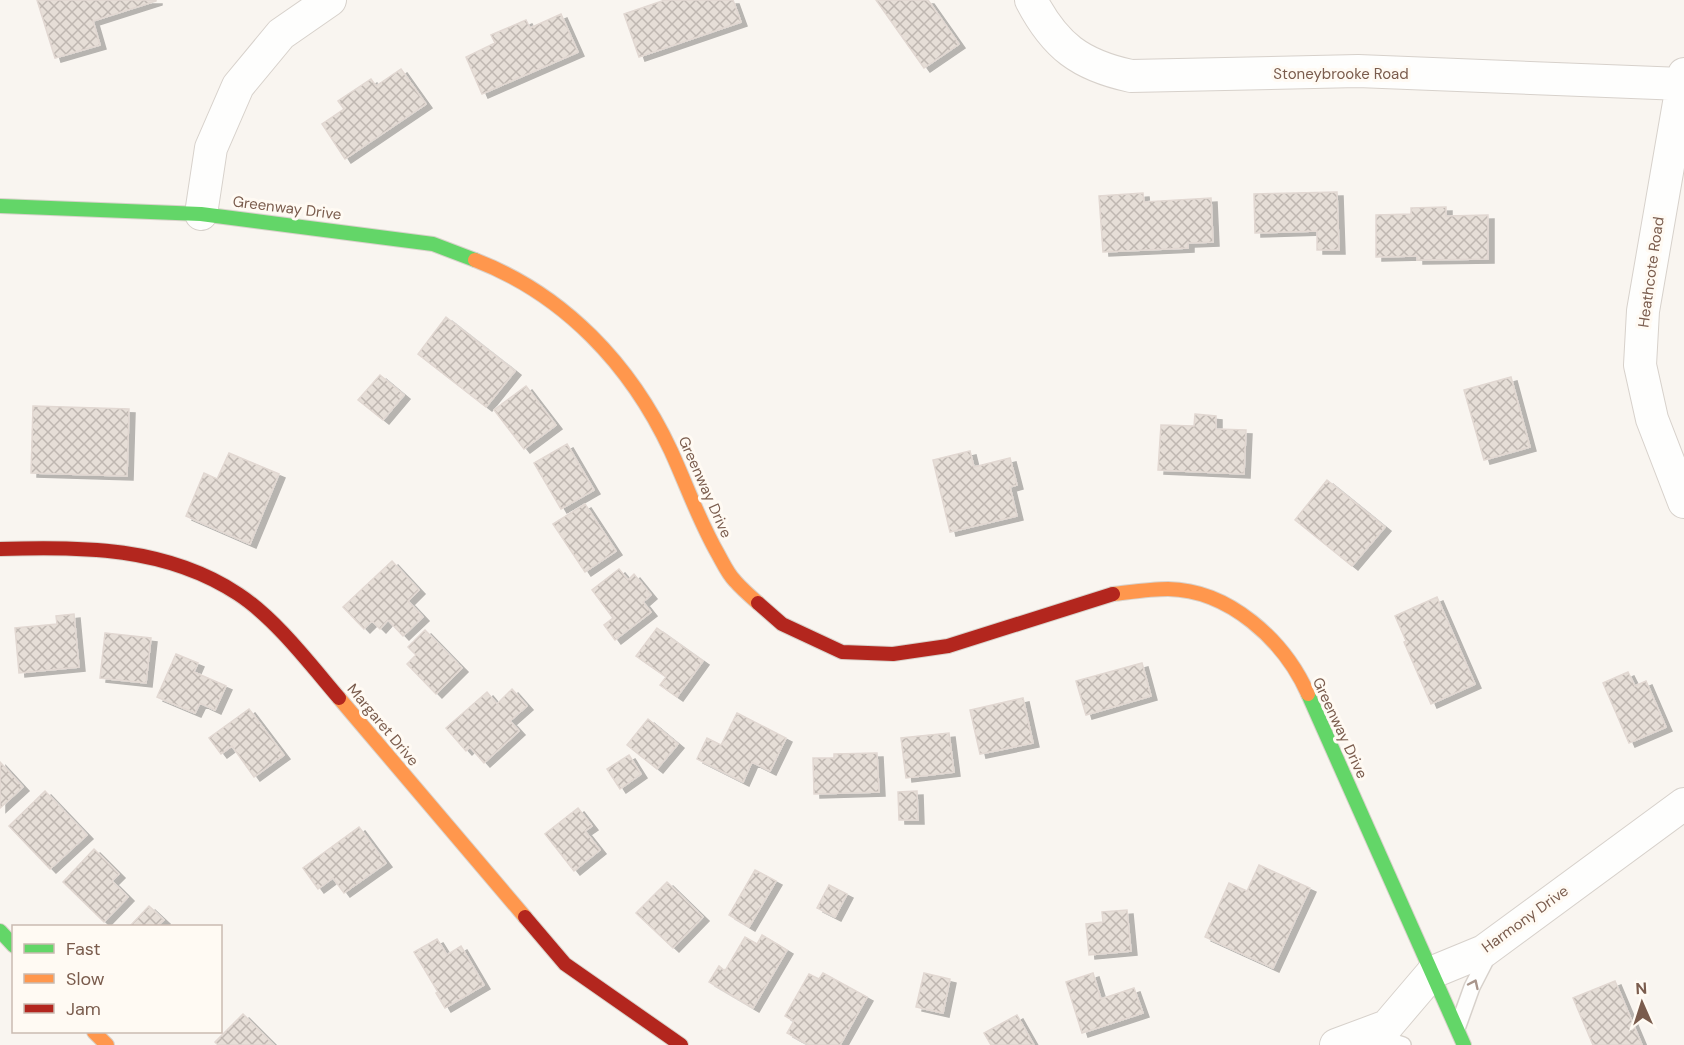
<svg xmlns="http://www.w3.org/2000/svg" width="1684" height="1045" viewBox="0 0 1684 1045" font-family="'DM Sans',sans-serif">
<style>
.building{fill:url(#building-cross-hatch);stroke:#e2d8d2;stroke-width:1.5;filter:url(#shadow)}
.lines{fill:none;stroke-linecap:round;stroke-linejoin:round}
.lane-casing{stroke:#d7d1cb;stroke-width:18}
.street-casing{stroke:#d7d1cb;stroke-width:34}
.fast-casing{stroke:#d9d2cb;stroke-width:16}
.slow-casing{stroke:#d9d2cb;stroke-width:16}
.jam-casing{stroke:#d9d2cb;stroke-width:16}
.lane{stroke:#fefefd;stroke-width:15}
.street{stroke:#fefefd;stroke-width:32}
.fast{stroke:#63d668;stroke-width:14}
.slow{stroke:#ff974d;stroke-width:14}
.jam{stroke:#b3261e;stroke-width:14}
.oneway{stroke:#a8958b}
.labels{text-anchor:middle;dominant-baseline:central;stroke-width:6;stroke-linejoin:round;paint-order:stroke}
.street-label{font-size:15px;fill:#7a5c4d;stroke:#fffaf3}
</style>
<defs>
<pattern id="building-cross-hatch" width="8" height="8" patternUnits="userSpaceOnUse" patternTransform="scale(1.5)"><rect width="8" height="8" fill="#e6ded7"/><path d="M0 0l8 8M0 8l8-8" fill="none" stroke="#bfb7b1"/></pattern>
<filter id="shadow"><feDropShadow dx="6" dy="4" stdDeviation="0" flood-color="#0004"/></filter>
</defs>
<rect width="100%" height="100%" fill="#f9f5f0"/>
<path class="building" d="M37,0h119v1l-63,20 7,24 -45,13z
M665,0h68l8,22 -102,35 -15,-43z
M876,0h52l31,44 -35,24z
M561,14l17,38 -96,42 -16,-37 29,-14 -4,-8 35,-15 4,8z
M401,69l25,35 -81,55 -23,-35 22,-15 -6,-8 33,-22 5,7z
M1337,192l2,58h-22v-19l-62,2 -1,-39z
M1143,193l1,9 67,-4 2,44 -25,1v5l-85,4 -4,-56z
M1446,207v9l42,-1v44l-71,1v-4l-41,1v-42l35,-1v-6z
M446,317l69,54 -29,36 -68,-53z
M380,375l24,20 -21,25 -25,-20z
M1511,377l19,70 -46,13 -20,-70z
M526,386l30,39 -32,24 -30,-39z
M33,406l96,3 -2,67 -96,-3z
M1195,414l21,2v13l30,1 -2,44 -86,-4 3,-45 33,1z
M567,444l27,46 -33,19 -27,-46z
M970,451l4,16 36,-9 7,27 -7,2 7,29 -67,16 -17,-72z
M229,453l50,21 -29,70 -64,-28 18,-43 13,6z
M1327,480l58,47 -33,39 -57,-46z
M585,504l31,47 -31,21 -32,-48z
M392,561l27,29 -11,11 15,16 -20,19 -15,-16 -8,9 -8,-8 -8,8 -21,-22z
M619,569l9,11 6,-6 17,21 -8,7 8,10 -36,28 -11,-15 9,-7 -21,-28z
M1437,597l38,87 -44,20 -27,-62 2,-1 -11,-25z
M74,614l5,53 -60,6 -4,-45 42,-4 -1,-8z
M657,628l46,33 -26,36 -17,-12 6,-8 -30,-21z
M425,630l37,38 -26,26 -29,-30 9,-9 -8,-8z
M105,633l46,5 -5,45 -46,-5z
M176,654l22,9 -4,9 32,14 -11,24 -15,-7 -5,10 -38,-16z
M1142,663l9,33 -65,19 -10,-34z
M1628,672l7,14 11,-5 20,46 -37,16 -26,-60z
M512,689l15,17 -17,15 9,10 -35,32 -14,-16 -4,4 -20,-23 41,-36 10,12z
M1023,698l10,45 -53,11 -10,-44z
M249,709l35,46 -30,22 -22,-31 -11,8 -12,-16z
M737,713l49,25 -16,33 -18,-9 -9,20 -46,-23 10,-21 14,7z
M648,719l30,25 -21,25 -30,-24z
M949,733l5,39 -48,6 -5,-40z
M877,753l2,39 -65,2 -1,-36h21v-4z
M629,755l12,19 -21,15 -13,-20z
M0,762l23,25 -23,21z
M45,791l42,44 -37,34 -41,-43z
M917,791l1,29h-19l-1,-28z
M578,808l14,18 -7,5 15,19 -26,21 -29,-37z
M359,827l27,36 -42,30 -11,-15 -15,11 -15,-21z
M94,849l25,25 -7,7 16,16 -24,25 -41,-40z
M1259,865l51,23 -37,80 -68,-31 24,-54 18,8z
M755,870l21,11 -27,46 -20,-12z
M667,882l36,35 -30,31 -37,-35z
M829,885l18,9 -12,23 -18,-9z
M149,906l15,14 -7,6h-27z
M1127,910l4,41 -42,4 -3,-31 17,-2 -1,-10z
M762,935l25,15 -34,58 -44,-26 10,-16 6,5 20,-34 12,7z
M437,939l10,16 14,-9 23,39 -39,23 -9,-15 2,-1 -24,-40z
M823,973l44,24 -27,48h-31l-22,-12 7,-12 -9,-5 24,-42 10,5z
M924,973l26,6 -7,34 -27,-6z
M1093,973l8,26 33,-11 9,25 -61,20 -16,-51z
M1615,981l27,64h-49l-20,-47z
M243,1014l31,31h-56l-3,-3z
M1017,1015l17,30h-43l-7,-12z"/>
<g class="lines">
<defs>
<path id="lane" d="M1458,1026l14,-39 18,-35
M1372,1035l31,10"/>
<path id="street" d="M1031,0c24,46 49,65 100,76l227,-5 324,13
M1684,74l-41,237 -3,54 12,54 32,83
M201,214l10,-66 27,-62 43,-52 49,-34
M1336,1045l51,-19 46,-54 51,-21 200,-147"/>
<path id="fast" d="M0,206l201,8 232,30 42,16
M1308,694l156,351
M0,931l14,15"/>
<path id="slow" d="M475,260c89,34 156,105 196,191 16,35 28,70 47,103 5,9 10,20 17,27 7,8 15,15 23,22
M1113,594c18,-2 37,-5 55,-5 61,1 116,51 140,105
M339,698l186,219
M94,1032l13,13"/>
<path id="jam" d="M0,549c82,-3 167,-2 238,45 37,24 72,70 101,104
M758,603l24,21 60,28 51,2 55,-8 165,-52
M525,917l40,47 116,81"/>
</defs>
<use href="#lane" class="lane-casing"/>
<use href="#street" class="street-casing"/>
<use href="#fast" class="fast-casing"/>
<use href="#slow" class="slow-casing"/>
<use href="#jam" class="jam-casing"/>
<use href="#lane" class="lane"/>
<use href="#street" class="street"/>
<use href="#fast" class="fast"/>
<use href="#slow" class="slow"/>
<use href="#jam" class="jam"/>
</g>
<defs><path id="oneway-chevron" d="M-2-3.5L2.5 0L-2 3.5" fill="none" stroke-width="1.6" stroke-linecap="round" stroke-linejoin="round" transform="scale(1.5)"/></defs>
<use class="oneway" href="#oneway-chevron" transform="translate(1474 984) rotate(-65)"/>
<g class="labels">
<g class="street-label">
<text x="1341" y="74">Stoneybrooke Road</text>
<text transform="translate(287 208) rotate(7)">Greenway Drive</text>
<text transform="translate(1651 272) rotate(-82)">Heathcote Road</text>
<text transform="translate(705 487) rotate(66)">Greenway Drive</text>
<text transform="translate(383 725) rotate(50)">Margaret Drive</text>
<text transform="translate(1340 728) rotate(65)">Greenway Drive</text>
<text transform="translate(1525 919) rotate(-36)">Harmony Drive</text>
</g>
</g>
<rect x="12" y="925" width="210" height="108" fill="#fffaf3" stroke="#cabbb1" stroke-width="1.5"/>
<rect x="24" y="944" width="30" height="9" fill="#63d668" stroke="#cabbb1" stroke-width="1.5"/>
<text x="66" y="955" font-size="18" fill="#7a5c4d">Fast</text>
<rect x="24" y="974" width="30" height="9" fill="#ff974d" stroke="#cabbb1" stroke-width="1.5"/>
<text x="66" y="985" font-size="18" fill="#7a5c4d">Slow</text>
<rect x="24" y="1004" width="30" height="9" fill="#b3261e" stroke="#cabbb1" stroke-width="1.5"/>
<text x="66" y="1015" font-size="18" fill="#7a5c4d">Jam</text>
<g transform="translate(1642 1003) rotate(357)" stroke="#fffaf3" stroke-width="4.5" paint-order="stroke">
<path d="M0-4.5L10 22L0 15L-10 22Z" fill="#7a5c4d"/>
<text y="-9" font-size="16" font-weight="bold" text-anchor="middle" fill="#7a5c4d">N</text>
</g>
</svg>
